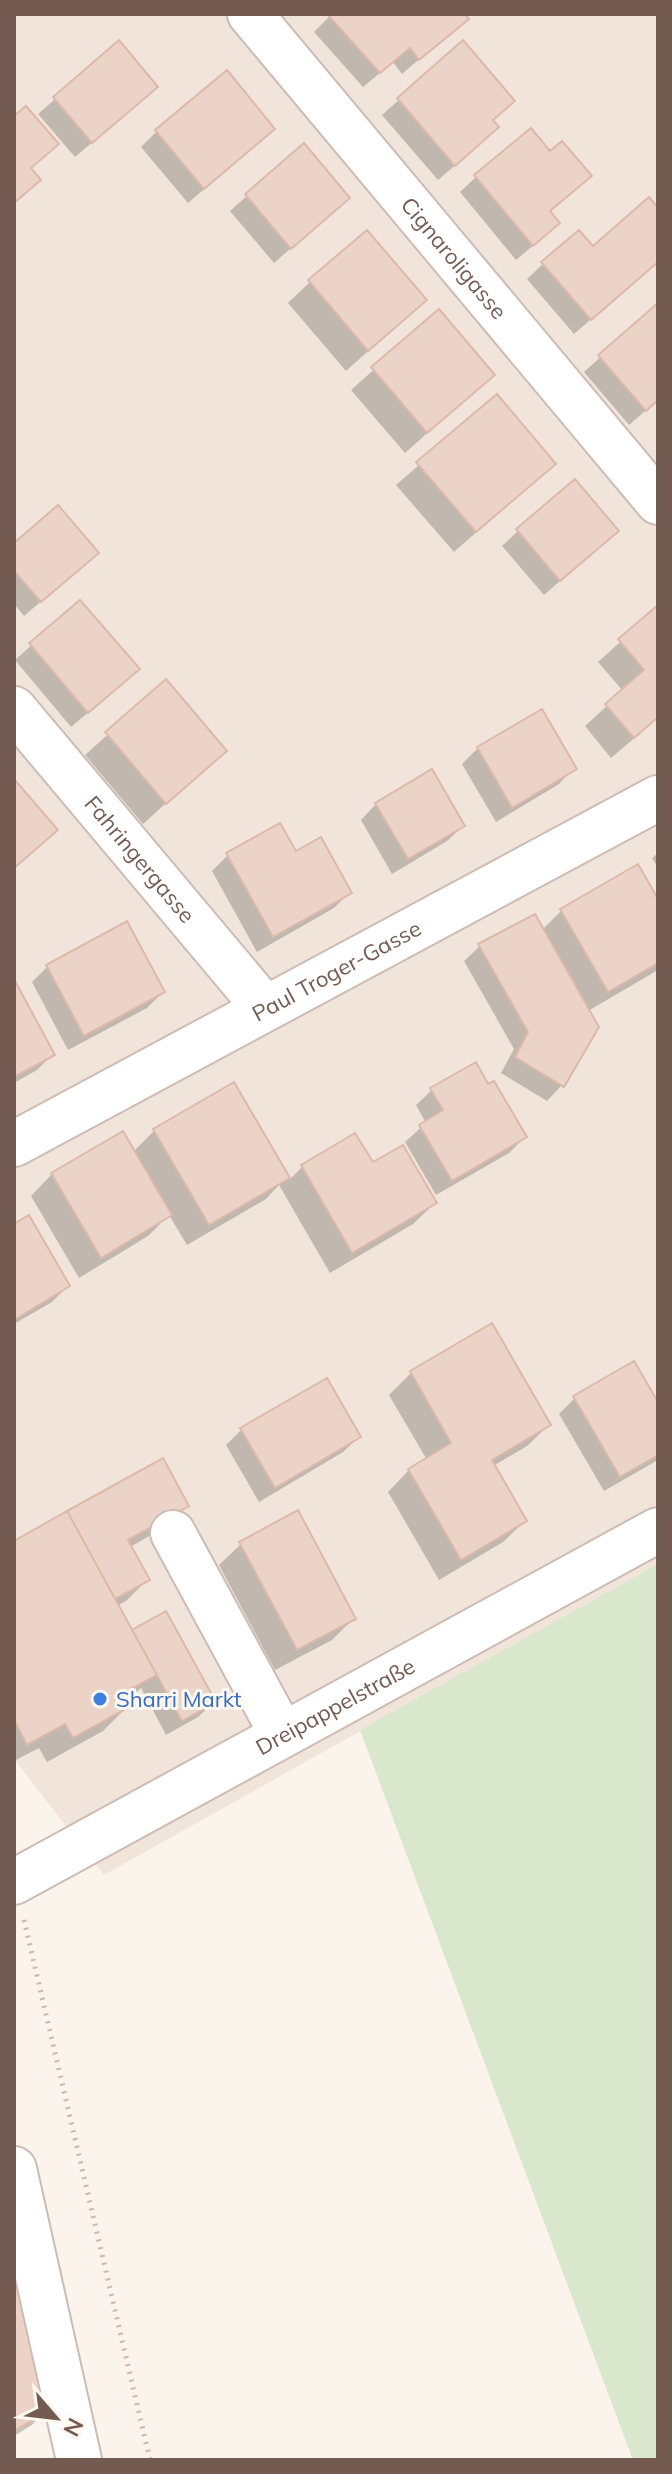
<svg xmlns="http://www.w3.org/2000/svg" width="672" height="2474" viewBox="0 0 672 2474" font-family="Mulish,sans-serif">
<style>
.residential{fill:#f1e5db}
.green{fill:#d9e7cc}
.shadow{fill:#0003}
.building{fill:#ecd3c7;stroke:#ddb9a9;stroke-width:2}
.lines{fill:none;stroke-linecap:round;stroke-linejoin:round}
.minor-casing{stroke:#ccbcb3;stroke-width:48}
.path{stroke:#d2b6aa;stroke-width:5;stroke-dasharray:2 6;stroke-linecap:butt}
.minor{stroke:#fff;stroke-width:44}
.shop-dot{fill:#3f7fe0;stroke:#fdf8f2;stroke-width:3}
.labels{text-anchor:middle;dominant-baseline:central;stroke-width:6;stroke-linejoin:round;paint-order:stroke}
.street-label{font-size:22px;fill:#735b52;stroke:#fdf8f2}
.shop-label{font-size:22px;fill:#366cbe;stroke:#fdf8f2;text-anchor:start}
</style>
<rect width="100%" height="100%" fill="#faf4ec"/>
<path class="residential" d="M14,14h644v1550l-554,311 -90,-116z"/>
<path class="green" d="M658,1564v896h-25l-273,-730z"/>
<path class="shadow" d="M332,14h130l4,5 -64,55 -9,-12 -30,25 -49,-55z
M119,43l21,59 -65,55 -37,-43z
M463,43l28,78 -10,22 -43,37 -56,-65z
M157,131l100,13 -69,59 -47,-56z
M303,146l45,52 -74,65 -44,-52z
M549,154l40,22 -40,36 -7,26 -26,22 -56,-68 16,-15z
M658,211v51l-84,72 -47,-55 16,-15 50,-15z
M310,282l115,18 -79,71 -58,-68z
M658,305v95l-29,25 -45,-53z
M439,312l53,63 -87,78 -54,-63z
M497,397l56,67 -99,88 -58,-67z
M518,531h99l-73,64 -42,-49z
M14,545l66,23 -56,48 -10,-12z
M80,602l41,83 -50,42 -56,-67z
M658,608v110l-47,40 -26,-32 38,-35 -25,-29z
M166,682l58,69 -81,73 -58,-69z
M478,748l96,20 -15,16 -63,38 -34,-58z
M376,804l87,22 -16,15 -55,33 -31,-54z
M658,853v15l-6,-10z
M295,854l54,39 -15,15 -77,44 -45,-81 16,-16z
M658,903v67l-70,41 -26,74 -15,16 -46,-28 13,-24 -50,-88 16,-15 62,-16 19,-19z
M47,967l116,25 -16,16 -79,42 -36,-68z
M14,983l39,71 -16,16 -23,13z
M233,1085l56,95 13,-13 133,36 -22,21 -83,49 -51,-88 -13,14 -79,46 -18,-30 -21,21 -69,42 -48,-82 21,-22 81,-22 21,-21z
M487,1086l38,51 -16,16 -73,42 -31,-53 21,-19 -10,-18 16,-15z
M14,1226l54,60 -16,16 -38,22z
M491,1326l58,99 -22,21 -34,20 32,55 -22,21 -64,38 -51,-88 21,-22 18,-10 -38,-65 22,-22z
M575,1398l83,8v54l-54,31 -45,-77z
M241,1430l118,7 -16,15 -84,50 -33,-57z
M187,1506l-22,21 -35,20 18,32 -22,22 -9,5 15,28 82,68 -16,15 -32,18 -25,-47 -15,13 3,4 -26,26 -56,31 -8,-14 -25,13v-218z
M241,1544l113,74 -22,22 -57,30 -56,-105z
M14,2264l34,145 -16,16 -18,11z"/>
<path class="building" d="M465,14l4,5 -50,41 -9,-12 -30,25 -52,-58z
M119,40l39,47 -66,56 -39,-46z
M463,40l52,61 -22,19 6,7 -44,39 -58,-68z
M227,70l48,59 -71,60 -49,-59z
M26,106l33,38 -28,24 10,12 -27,23v-87z
M531,128l19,23 12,-10 30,35 -42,35 10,12 -27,23 -59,-71z
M304,143l46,55 -59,51 -46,-55z
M649,197l9,11v54l-67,58 -50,-58 38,-32 14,16z
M367,230l60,70 -59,51 -60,-71z
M658,303v97l-12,11 -48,-56z
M439,309l56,66 -68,58 -56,-66z
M497,394l59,70 -80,68 -60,-70z
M575,479l44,52 -59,50 -44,-52z
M58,505l41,48 -58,49 -27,-31v-28z
M80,600l60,69 -52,44 -59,-70z
M658,605v112l-24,21 -29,-34 39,-34 -26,-31z
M166,679l61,72 -61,53 -61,-72z
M542,709l35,60 -65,39 -35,-61z
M432,769l33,57 -57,33 -33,-56z
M14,779l44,51 -44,38z
M280,823l16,28 25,-14 31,56 -79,44 -47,-84z
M638,864l20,35v64l-50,29 -48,-83z
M535,914l64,113 -35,60 -49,-30 13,-25 -50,-88z
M127,921l38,71 -81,44 -38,-71z
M14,979l41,76 -41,22z
M476,1062l12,22 6,-3 33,56 -75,44 -33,-56 24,-15 -13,-22z
M234,1082l56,96 -81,47 -56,-96z
M123,1131l49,84 -71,43 -50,-85z
M355,1133l18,29 30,-17 34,58 -85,50 -51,-88z
M29,1215l41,71 -56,34v-96z
M492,1323l59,102 -59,35 35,61 -66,39 -53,-91 43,-26 -41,-72z
M634,1361l24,41v53l-38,22 -47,-81z
M327,1378l34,59 -86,51 -35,-60z
M163,1458l26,48 -61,34 22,40 -35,19 -48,-88z
M298,1510l58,109 -59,31 -58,-108z
M67,1511l90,164 -33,18 7,13 -58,32 -8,-14 -38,21 -13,-25v-179z
M166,1611l50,91 -34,19 -50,-91z
M14,2255l36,155 -36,21z"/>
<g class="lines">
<defs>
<g id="minor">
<path id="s1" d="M250,14l408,488"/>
<path id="s2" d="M14,709l251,299"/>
<path id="s3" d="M14,1144l644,-346"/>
<path d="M173,1533l109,201"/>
<path id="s4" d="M14,1882l644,-352"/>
<path d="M14,2169l65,291"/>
</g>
</defs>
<use href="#minor" class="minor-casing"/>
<path class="path" d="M24,1920l126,540"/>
<use href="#minor" class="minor"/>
</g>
<circle class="shop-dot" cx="100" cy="1699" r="8"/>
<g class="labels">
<g class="street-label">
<text stroke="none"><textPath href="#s1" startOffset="318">Cignaroligasse</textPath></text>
<text stroke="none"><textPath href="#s2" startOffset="196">Fahringergasse</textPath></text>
<text stroke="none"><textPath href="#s3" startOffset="366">Paul Troger-Gasse</textPath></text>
<text stroke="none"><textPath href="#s4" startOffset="366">Dreipappelstraße</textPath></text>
</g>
<g class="shop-label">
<text x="116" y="1699">Sharri Markt</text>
</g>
</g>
<rect width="672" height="2474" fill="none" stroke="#735b52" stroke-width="32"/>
<g transform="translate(56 2418) rotate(118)" stroke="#fdf8f2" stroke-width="6" paint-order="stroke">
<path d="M0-6L14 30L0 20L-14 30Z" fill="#735b52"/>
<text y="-12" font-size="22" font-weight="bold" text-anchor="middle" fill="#735b52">N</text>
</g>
</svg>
